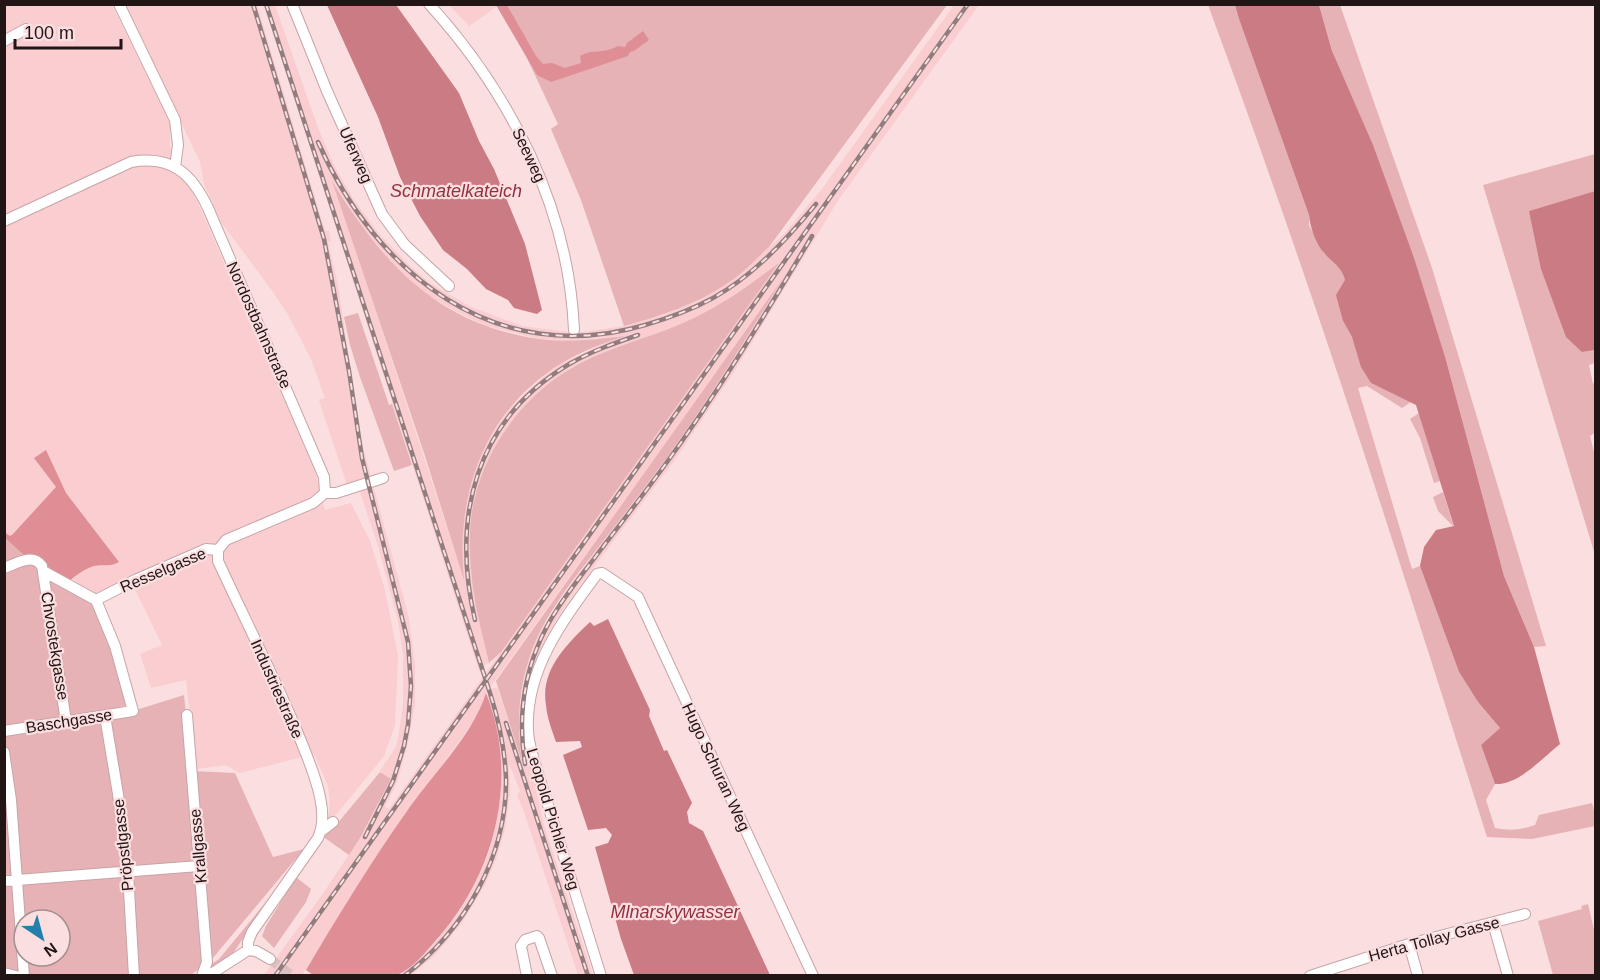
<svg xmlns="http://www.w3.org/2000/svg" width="1600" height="980" viewBox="0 0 1600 980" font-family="Helvetica,sans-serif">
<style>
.built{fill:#facdd0;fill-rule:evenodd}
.green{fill:#e6b2b6;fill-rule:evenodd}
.forest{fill:#df8e95}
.water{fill:#ca7b83}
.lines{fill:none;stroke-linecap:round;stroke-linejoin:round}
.minor-tunnel{stroke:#dac0c1;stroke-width:10;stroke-dasharray:10 5;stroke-linecap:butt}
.minor-casing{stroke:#c7a4a6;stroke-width:12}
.minor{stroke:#fff;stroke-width:10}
.rail-casing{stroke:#927d7e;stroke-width:4.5}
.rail{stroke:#fbdedf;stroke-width:2;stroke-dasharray:7;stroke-linecap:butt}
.labels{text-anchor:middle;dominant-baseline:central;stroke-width:4.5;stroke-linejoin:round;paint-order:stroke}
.street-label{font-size:16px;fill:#211515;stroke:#fbdedf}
.water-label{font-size:18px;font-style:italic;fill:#903141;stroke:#fbdedf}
</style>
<rect width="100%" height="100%" fill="#fbdedf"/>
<path class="built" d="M5,5h107l58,118v25l27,53 92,210 27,64 9,35 26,-7 19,38 15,49 13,66 -3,69 -11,31 -53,65 -3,-2 2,-17 -2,-16 -14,-32 -75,19 -13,-8 -30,4 -10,-89 -35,8 -11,-34 22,-9 -32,-66 -37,16 -79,-61 -6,4 -3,-3z
M125,5h132l68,226h4l2,10 -3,1 10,43 23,153 10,40 -24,7 -28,-85 6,-2 -14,-39 -24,-46 -14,-21 -52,-70 -17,-38 -4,-22z
M264,5h11l43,123 16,37 18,32 28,38 31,32 19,16 39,23 53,20 54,7 48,-7 39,-11 32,-13 42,-26 47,-42 38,-45 132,-184h25l-142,197 -105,173 -58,86 -106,140 -18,30 -16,33 -5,19 -4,58 19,84 49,150h-15l-54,-163 -7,-17 3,-4 -11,-27 1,30 -5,35 -9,30 -11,26 -24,39 -27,32 -23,19h-13l27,-21 35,-43 15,-26 13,-30 9,-35 4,-31 -3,-48 -11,-46 5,-2 -1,-4 6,-2 24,70 -3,-34 4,-32 6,-30 12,-29 34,-52 96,-128 108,-165 -292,406 -5,17 -45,64 -29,36 -105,165h-38l58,-80 38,-57 31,-59 -11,-8 16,-24 3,-14 4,-29v-50l-5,-33 -20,-75 -19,-57 14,-4 36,133 6,48v38l-7,39 -11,39 -12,25 4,2 388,-544 -65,45 -30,14 -73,26 -39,18 -33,26 -29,32 -18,31 -15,39 -5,40 1,34 3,27 15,66 -5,2 1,4 -6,2zM334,184l30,46 32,38 29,26 38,21 24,11 53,13 28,2 53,-5 -59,27 -18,13 -34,32 -18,26 -13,24 -10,28 -6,27 -2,25 2,38z
M449,5h50l-30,21z"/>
<path class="green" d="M502,5h445l-178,242c-11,10 -22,22 -34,31 -34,25 -71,37 -111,48l-43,-126 -30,-71 7,-5z
M1208,5h27l4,14 70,196v10l14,27 20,19 2,9 -2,41 9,16 19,46 40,19 -9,6 -35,-22 -9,2 54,181 8,-3 39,106 19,30 22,26 -19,17 14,39 -9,16 9,28c15,3 26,2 40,-3l4,-10 53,-12 3,11v12l-63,13 -45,-2c-88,-279 -177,-558 -279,-832z
M1319,5h21l92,263 114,378 -12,1 -30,-71 -58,-216 -114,-309z
M1595,154v37l-66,20 53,141 13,-2v13l-6,2 4,19 2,-3v52l-5,3 6,24 -1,95 -112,-370z
M332,181c51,83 105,143 207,158 28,4 58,0 86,-3 -21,7 -43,15 -63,27 -77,47 -107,130 -98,217l-40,-127z
M779,263l-278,389 -12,11c-7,-31 -16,-62 -18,-94 -2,-23 -2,-49 4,-72 12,-51 49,-101 95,-128 35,-21 76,-30 113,-46 36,-15 65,-37 96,-60z
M784,277c-37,60 -73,119 -114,176 -26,36 -53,70 -80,105 -24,31 -49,63 -61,101 -11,34 -12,68 -7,103l-26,-81z
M358,313l31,92 3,-1 20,61 -18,6 -34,-94 -10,-32 -6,-28z
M1419,413l21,68 -6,2 -14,-45 -10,-19z
M1443,492l11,35 -16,-16 -5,-14z
M5,538l21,19 -21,6z
M31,558l65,42 37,111 51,-16 8,76 43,2 38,84 31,-8 -92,110 -21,16h-186l-1,-407zM24,920h36v36h-36z
M380,772l11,7 -31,59 -11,17 -24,-17v-5l7,-3z
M296,877l15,12 -5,13 -32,46 -12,-12 4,-10z
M271,896l-37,56 -27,20 -1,-4 13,-9z
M1588,904l7,30v41h-42l-15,-54 44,-12 -1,-3z"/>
<path class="forest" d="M496,5h11l29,51 7,8 9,-1 13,5 16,-5 -1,-7c14,-8 21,-1 38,-10l7,1 2,-4 16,-12 6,9 -15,11 -4,1 -2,4 -77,26 -14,-7z
M46,450l20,43 53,69c-8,5 -16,2 -25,4 -10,3 -19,10 -27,17l-30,-26h-11l-21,-19 -1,-6 6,4 3,-2 43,-47 -22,-29z
M486,693c34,85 9,182 -50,247 -10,12 -23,28 -37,34 -8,4 -72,2 -86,1l-7,-5c32,-54 65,-108 101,-159 25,-36 66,-76 79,-118z"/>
<path class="water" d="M327,5h69l63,88 20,48 15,28 31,75 17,66 -5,4 -23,-6 -6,-8 -22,-11 -19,-20 -24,-19 -23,-34 -20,-39 -22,-60z
M1235,5h84l13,46 41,94 41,113 32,102 58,216 30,71 26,97c-18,14 -41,41 -65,40l-14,-39 19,-17 -22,-26 -19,-30 -39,-106 4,-19 12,-17 18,-4 -38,-121 -45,-22 -10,-16 -9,-30 -9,-16 -7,-26 9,-15c-3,-13 -12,-17 -20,-26 -9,-9 -15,-27 -16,-39l-70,-196z
M1595,191v159l-13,2 -16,-15 -25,-68 -12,-58z
M608,619l42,91 -1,6 15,35 3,-1 25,53 -5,9 2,11 14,8 67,144h-136l-13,-36 -26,-92 13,-4 4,-8 -6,-7 -18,2 -25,-75 19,-8 -2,-6 -24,1c-4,-12 -9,-24 -10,-37 -6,-35 21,-61 44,-83l4,4z"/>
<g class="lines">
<path class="minor-tunnel" d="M270,959l22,17"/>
<defs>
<path id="minor" d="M119,4l56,116 3,25 -3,22
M292,4l35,87 55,123 23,31 44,41
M429,4c81,89 140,204 145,326
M4,41l22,-12
M4,221l127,-59c41,-7 61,12 77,46l116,269 1,16
M325,493h11l47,-15
M218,550v11c25,54 52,108 76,163 9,23 21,48 26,73 3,14 4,28 -2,41l-66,94 -4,10v8
M218,550l8,-10 87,-37 12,-10
M4,568c14,-5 28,-15 38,-2l24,155
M96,600l39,-20 71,-31 12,1
M187,715l20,247 -5,14
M105,716l13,78 10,79 6,103
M4,731l129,-20 -18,-65 -19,-46 -53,-29
M4,752l7,48 13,176
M320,832l13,-10
M4,881l195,-15
M1493,923l15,53
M1409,944l9,32
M4,973l12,3
M208,976l40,-26 8,1 14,8
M527,976l-6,-30 4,-6 12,-4 2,2 13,38
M601,976l-68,-219c-2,-8 -5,-18 -5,-27 -3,-60 35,-110 69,-156l5,-1 36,24 175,379
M1310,976l99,-32 116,-30"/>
</defs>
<use href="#minor" class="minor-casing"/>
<use href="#minor" class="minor"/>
<defs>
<path id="rail" d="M253,4l71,235 25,132 13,87 46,184 3,44 -3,39 -4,21 -11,35 -28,56
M266,4l224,689c9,28 15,57 16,86 1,77 -41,151 -102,197
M318,142c58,132 178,227 327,183 24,-7 46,-15 68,-27 41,-23 73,-58 103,-94
M475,620c-24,-103 0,-201 96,-257 21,-12 44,-20 67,-28
M506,723l82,253
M525,764c-6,-38 -3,-79 12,-116 13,-34 37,-63 59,-92 22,-29 44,-57 66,-87 55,-75 103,-154 150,-233
M275,976l693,-972"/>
</defs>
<use href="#rail" class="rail-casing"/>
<use href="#rail" class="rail"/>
</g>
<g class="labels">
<g class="street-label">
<text transform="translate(356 155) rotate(66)">Uferweg</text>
<text transform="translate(529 155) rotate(65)">Seeweg</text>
<text transform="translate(259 325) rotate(66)">Nordostbahnstraße</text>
<text transform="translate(163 570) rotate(-23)">Resselgasse</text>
<text transform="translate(55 646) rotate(81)">Chvostekgasse</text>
<text transform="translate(277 689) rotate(66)">Industriestraße</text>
<text transform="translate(69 721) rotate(-9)">Baschgasse</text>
<text transform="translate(716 767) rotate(65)">Hugo Schuran Weg</text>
<text transform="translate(553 819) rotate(73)">Leopold Pichler Weg</text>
<text transform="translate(123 845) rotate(-96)">Pröpstlgasse</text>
<text transform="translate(198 846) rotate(-95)">Krallgasse</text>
<text transform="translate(1434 939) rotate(-15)">Herta Tollay Gasse</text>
</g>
<g class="water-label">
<text x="456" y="191">Schmatelkateich</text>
<text x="675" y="912">Mlnarskywasser</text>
</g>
</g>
<rect width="1600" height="980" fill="none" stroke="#211515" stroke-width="12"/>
<g transform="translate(42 938) rotate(144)"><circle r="28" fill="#fbdedf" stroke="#a48e8e" stroke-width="1.5"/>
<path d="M0-4.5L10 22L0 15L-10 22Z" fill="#2380ad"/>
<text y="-9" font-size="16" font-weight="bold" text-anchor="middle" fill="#211515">N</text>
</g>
<path d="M15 39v9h106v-9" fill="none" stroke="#211515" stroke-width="3"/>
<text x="24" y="39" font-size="18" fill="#211515" stroke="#fbdedf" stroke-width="4.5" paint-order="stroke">100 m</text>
</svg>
